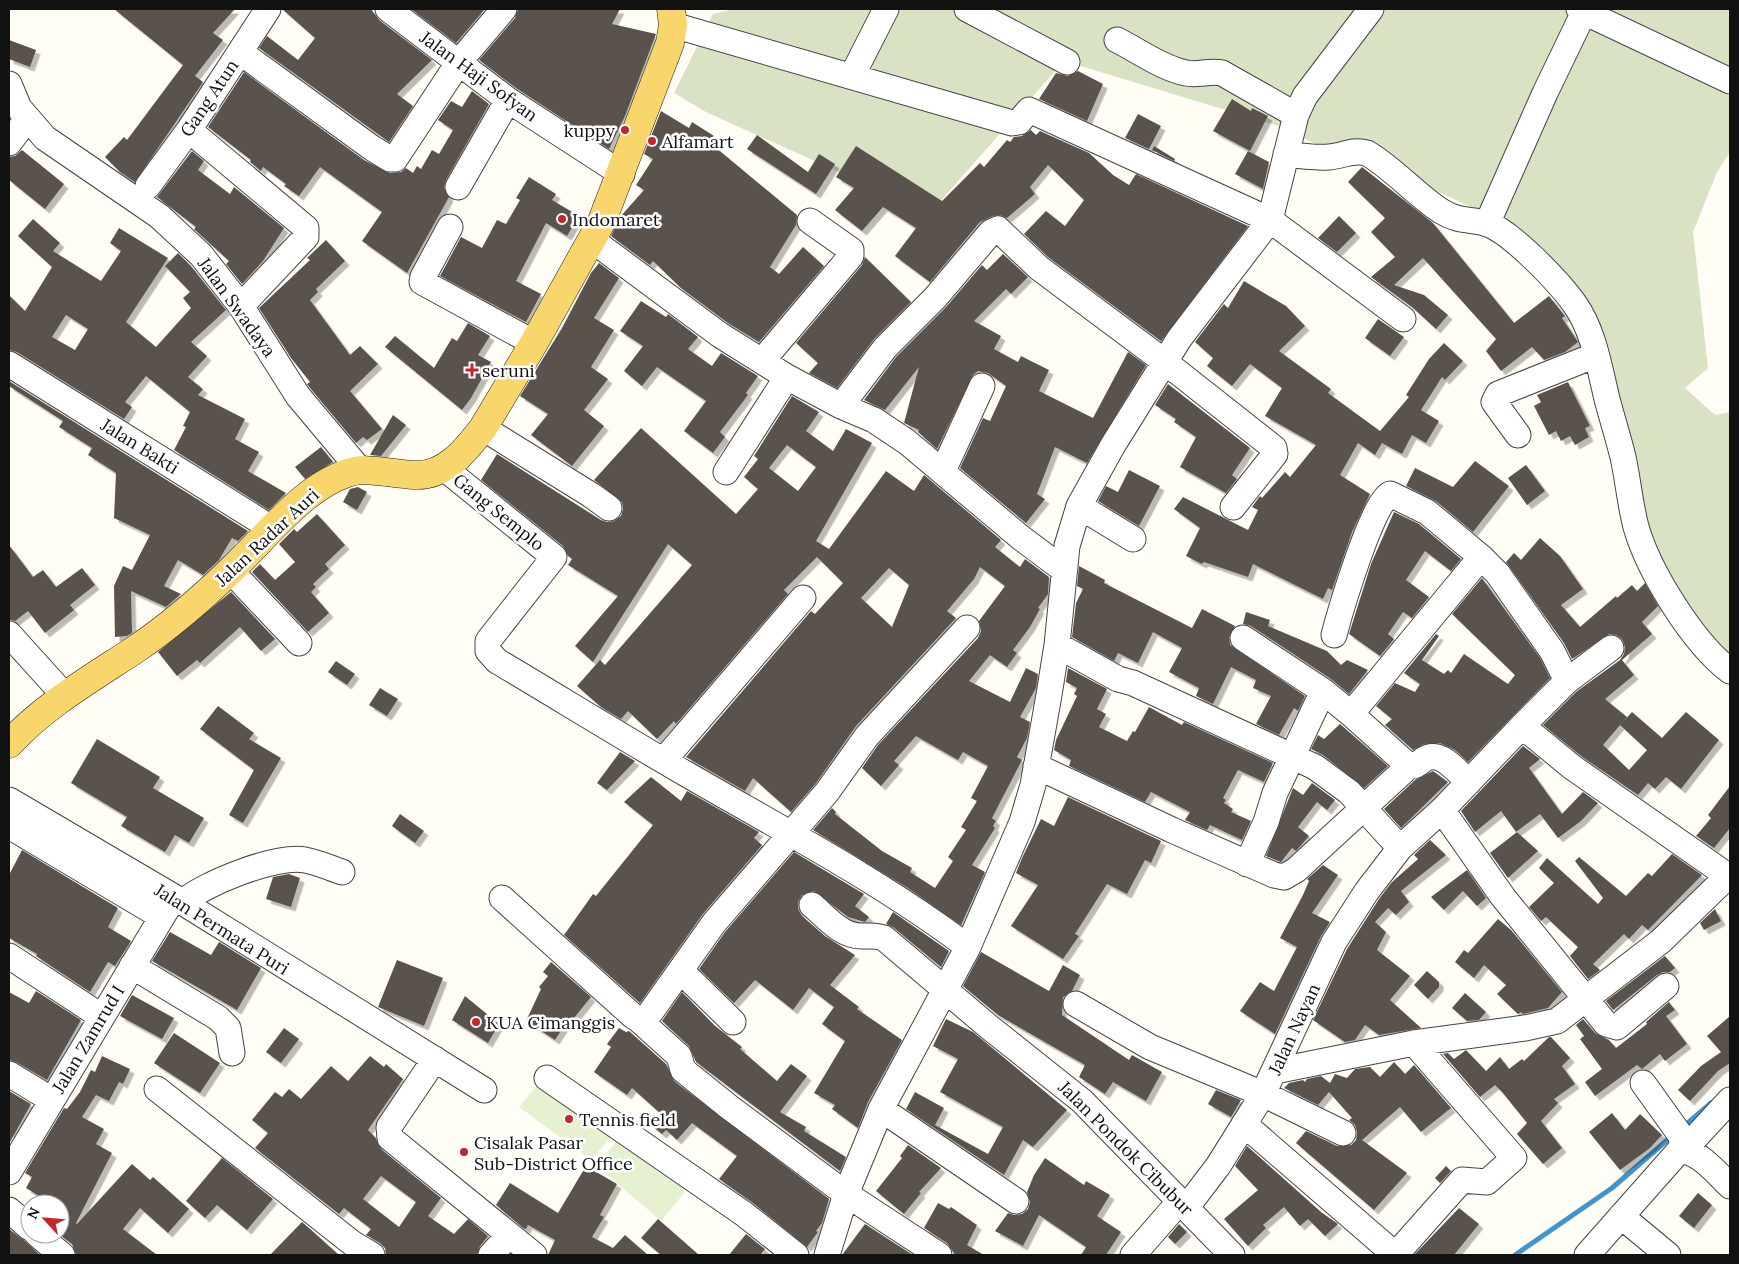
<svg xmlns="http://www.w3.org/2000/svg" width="1739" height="1264" viewBox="0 0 1739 1264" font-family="Lora,serif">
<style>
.cemetery{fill:#d9e3c4}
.pitch{fill:#e6f2cf}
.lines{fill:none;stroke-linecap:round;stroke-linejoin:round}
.stream{stroke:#3f96cf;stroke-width:5}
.building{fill:#5a524d;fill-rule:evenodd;filter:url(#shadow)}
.minor-casing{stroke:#444;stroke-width:27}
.major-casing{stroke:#222;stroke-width:29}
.minor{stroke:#fff;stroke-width:25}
.major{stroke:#f9d66b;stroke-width:28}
.poi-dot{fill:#c4262e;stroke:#fff;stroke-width:2}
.labels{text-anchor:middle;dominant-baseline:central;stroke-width:5;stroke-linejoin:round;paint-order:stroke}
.street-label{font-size:18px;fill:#111;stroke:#fff}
.poi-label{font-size:18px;fill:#111;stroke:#fff;text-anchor:start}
</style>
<defs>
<filter id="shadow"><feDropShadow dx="4.5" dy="4.5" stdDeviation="0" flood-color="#0004"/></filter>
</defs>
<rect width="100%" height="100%" fill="#fffdf5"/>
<path class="cemetery" d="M734,9h996v143l-13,20 -24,60 15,136 -23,20 30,27 15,-3v261l-82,-122 -49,-222 -73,-96 -123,-58 -66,-20 -55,-28 -218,-66 -134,152 -224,-101 -32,-19 39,-79z"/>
<path class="pitch" d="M548,1072l69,58 -26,30 -72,-53z
M622,1135l66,53 -27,33 -65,-56z"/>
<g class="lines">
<path class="stream" d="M1683,1127l28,-24
M1515,1255l97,-67 60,-52"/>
</g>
<path class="building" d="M114,9h121l-22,24 10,7 -28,36 8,6 -68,100 -15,-10 -15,-15 19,-20 3,3 56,-75z
M282,9h89l8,11 53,40 -35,34 16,12 -24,36 -130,-94 8,-12 31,24 17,-22z
M411,9h74l-29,34z
M518,9h102l-8,15 44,10 -31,82 -16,33 -93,-61 -37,-28 36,-42z
M9,40l27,10 -6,17 -21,-8z
M1078,71l25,13 -16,37 -48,-22 17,-26 12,3z
M244,72l120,88 26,13 11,-1 5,-4 7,5 4,-7 4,3 11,-19 7,4 14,-24 -15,-10 13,-19 11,6 10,-16 17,13 -43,76 -2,8 5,9 -42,76 -45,-32 20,-29 -62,-45 -21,29 -15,-10 2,-2 -23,-17 -2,4 -11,-9 1,-2 -43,-33z
M1232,99l19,12 1,-3 16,8 -18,35 -37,-20z
M661,111l28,17 3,-6 22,14 -5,6 88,73 -1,10 -26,42 9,7 24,-27 21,19 -65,76 -31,-19 -47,-35 -28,-27 -3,4 -39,-29 9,-19 24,-27 -8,-5 17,-26 -9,-5z
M1138,114l23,12 -12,23 -24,-11z
M1031,130l5,5 4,-4 49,22 24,22 16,10 7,-11 112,52 -87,115 -113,-84 -24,-23 22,-23 19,15 19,-26 -36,-35 -18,22 5,7 -28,24 -7,-3 -7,1 -13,6 -50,60 -35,-26 21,-28 -33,-21 -21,24 -27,-21 19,-22 -18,-11 20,-31 86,55 38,-38 4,4 23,-27 3,2 4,-5 8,-1z
M757,135l51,37 11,-18 16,10 -19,30 -69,-45z
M1154,146l21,13 -1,2 -22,-11z
M22,150l42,34 -19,25 -36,-29v-23l6,-1z
M192,151l12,10 -6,9 32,24 4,-7 50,41 -21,33 -21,23 -16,-20 3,-3 -35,-32 2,-2 -39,-30z
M1248,151l21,11 -6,27 -28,-15z
M1362,167l71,56 81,100 35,-27 16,20 -3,2 16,24 -13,10 -21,8 -12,-13 -31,24 -15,-20 10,-12 -73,-81 -29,27 30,10 24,20 -12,14 -24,-22 -41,-30 24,-20 -24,-25 14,-14 -37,-36z
M529,177l27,17 -4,6 27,16 -12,20 -21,-13 -30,58 25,13 -15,28 -86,-46 21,-39 21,11 15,-28 9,4 14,-24 -4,-2z
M1339,216l17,17 -19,19 -19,-14z
M33,219l27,24 -7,8 48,30 20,-30 -11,-8 9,-15 49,30 -42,64 30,25 35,-39 -8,-10 7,-6 -25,-26 13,-13 12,12 36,45 -35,32 16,14 -19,21 15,12 -5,6 47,24 -10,20 24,13 -11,19 38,22 -17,17 -95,-60 12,-23 -3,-1 7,-14 -44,-36 -21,26 7,5 -8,12 -107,-67 -8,-2v-55l16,16 27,-44 -34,-31zM66,315l22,14 -13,21 -23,-13z
M326,240l19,21 -29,28 2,3 -8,8 40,55 10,-9 18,18 -28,27 32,38 -15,11 -4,-3 -7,6 -46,-55 -3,-4 3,-2 -19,-24 -32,-50 51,-48 -3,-2z
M1003,254l25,23 -17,17 -5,-5 -32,32 27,15 -7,13 24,13 3,-6 28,14 -10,21 54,27 35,-66 18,13 -59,98 -32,-16 -18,47 8,5 -19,24 -66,-55 23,-50 7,3 16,-35 -18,-13 -10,-2 -5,4 -36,74 -19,-17 1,-2 -15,-7 15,-56 -34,43 -21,-10 32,-43 50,-50 36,-42 5,5z
M865,257l46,45 -37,37 -37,49 -28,-15 9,-10 -22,-20 66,-78z
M599,263l20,15 -25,40 20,12 -23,37 17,12 -24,31 20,16 -32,40 -41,-31 17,-21 -28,-18 42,-68 29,-55z
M1244,281l42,25 19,20 -26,25 52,38 -3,4 52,38 29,-34 -3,-2 23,-36 15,-16 19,18 -18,19 -3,-3 -21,33 18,11 -13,22 -14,-8 -10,19 -20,-11 -7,12 -17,-12 -18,32 30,19 -18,38 -20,58 -4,-2 -5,11 -70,-35 -5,13 -44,-15 -2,2 -16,-8 14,-28 -26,-19 9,-12 65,33 10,-20 -6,-3 8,-11 2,2 23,-26 5,5 26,-32 -51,-29 17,-28 -32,-24 -18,22 -25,-20 6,-8 -18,-16 29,-38 4,4z
M641,301l25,16 2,-3 30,23 -10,12 24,17 9,-13 37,23 -12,17 2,2 -28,37 5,5 -12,16 -29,-22 22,-30 -49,-34 -15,19 -18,-15 19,-25 -23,-15z
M1378,319l26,18 -14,19 -25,-18z
M468,323l22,13 -12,19 13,7 -20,36 -9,12 -77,-63 10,-11 39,32 18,-30 5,3z
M9,381l239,150 -10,10 -6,-3 -13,22 -16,15 -25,-15 -14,26 17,8 -15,13 -35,-16 1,42 -5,3 -12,1 -1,-51 9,-20 9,4 18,-35 -36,-17 2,-45 -28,-18 4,-7 -33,-21 4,-6 -54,-35z
M1568,382l22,44 -5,2 4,9 -14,8 -5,-9 -9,5 -5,-10 -7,4 -15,-29 7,-4 -4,-7z
M1168,384l82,64 -18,27 5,4 -11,14 -46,-26 16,-30 -22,-15 2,-3 -21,-14z
M792,396l27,16 -13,19 27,20 13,-22 26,14 -56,98 13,8 57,-78 28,20 10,-16 77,65 -6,7 25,20 5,-8 24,18 -1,17 -10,14 2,1 -10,18 -17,23 4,3 -10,14 -17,-12 -21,26 41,21 16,-34 12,6 -2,14 -16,29 10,5 -3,16 -10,19 5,3 -30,58 4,3 -3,5 2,2 -23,37 13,7 -24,53 -53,-37 -95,-58 19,-22 4,4 -1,2 47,37 30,17 -2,4 25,16 18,-27 -5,-4 18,-27 -5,-3 16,-26 -6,-3 17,-32 -25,-14 -5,8 -42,-24 -22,25 5,4 -18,21 -19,-18 16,-23 100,-107 3,-7 -2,-10 26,-35 -25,-19 -6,12 -27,32 9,7 -100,108 -40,57 -25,29 -38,-34 -8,13 -59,-34 125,-146 4,3 28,-31 -26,-26 -33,33 4,4 -112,130 -2,-3 -17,18 -29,-28 -7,8 -20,-12 -24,-21 23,-26 5,5 87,-100 -24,-21 -75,118 -18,-16 43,-50 -50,-31 4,-6 -4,-3 -5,-10 -82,-66 16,-26 104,66 6,2 7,-1 7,-5 2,-7 -1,-7 -28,-22 47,-52 95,86 22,-25 -14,-12 14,-18 -4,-3zM787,445l29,22 -18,24 -29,-23zM889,568l20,17 -17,42 -31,-29z
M393,415l13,10 -25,31 -11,-1z
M321,447l12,15 -28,17 -10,-12z
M1475,461l34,25 -36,46 -37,-31 -30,-15 9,-18 38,19z
M1526,465l19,26 -18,14 -19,-27z
M1129,470l31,16 -21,40 -41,-25 8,-15 12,6z
M358,487l9,5 -10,18 -14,-8 7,-13z
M1394,512l25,12 42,35 -10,12 -26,-20 -19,29 23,17 -17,21 -9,-6 -15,22 6,5 -14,17 -31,-22 22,-70z
M317,514l28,31 -20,19 4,5 -16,15 3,3 -5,5 18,21 -21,19 -56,-60 8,-8 15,16 20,-18 -16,-18 15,-15 3,3z
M1540,538l20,18 23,33 -22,16 19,22 36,-31 1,2 15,-13 5,6 8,-8 13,23 -16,16 10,12 -30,26 12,15 -29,24 22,18 -24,28 26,25 18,-20 -27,-25 12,-13 30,26 24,-26 33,28 -38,49 -15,-12 -11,12 -7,-6 -10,12 -57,-39 -38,-31 33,-33 44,-32 4,-6 1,-7 -3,-8 -6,-4 -7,-1 -37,25 -8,-16 -58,-81 8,-9 7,7z
M9,545l24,32 10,-7 13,17 26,-19 13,17 -25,20 4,5 -29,23 -17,-22 -13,10 -6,-1z
M1079,566l26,14 -1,3 88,45 10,-19 33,17 -6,11 1,8 75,51 -7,15 -4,-3 -15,27 -23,-11 15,-28 -18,-8 3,-8 -25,-13 -18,37 -17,-8 3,-8 -30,-16 13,-24 -29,-16 -15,31 -20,-10 -4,8 -42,-24 4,-34 7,-14 -6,-3z
M1482,578l58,80 10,20 -82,84 -13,-12 -15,-7 -16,1 -11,6 -28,-25 7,-6 -16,-13 19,-23 20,9 5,-8 -16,-11 32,-39 3,2 -17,24 22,14 4,-4 3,3 13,-19 44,30 7,-9 -63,-61z
M231,592l44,47 -14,12 -21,-24 -40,36 -3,-3 -20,16 -19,-24z
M1246,612l24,8 -2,6 59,25 14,14 6,-5 21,10 -19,24 -18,-15 -80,-53 -8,-2z
M336,661l19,13 -8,11 -19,-13z
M1068,668l39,21 -10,20 9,5 -7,13 28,14 6,-10 2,1 14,-25 33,18 2,-3 89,41 -9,19 -26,-12 -15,28 3,2 -2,3 9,6 -2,3 20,9 -9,19 -32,-15 -3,5 -20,-9 -2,-1 5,-8 -39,-20 -6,10 -76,-36 2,-6 -17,-10 2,-10 21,-44 -3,-2 3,-6 -11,-6z
M380,688l18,11 -11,17 -18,-11z
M218,706l36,27 -5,6 32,19 -38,65 -14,-8 25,-45 -54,-41z
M1340,724l48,42 -24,22 -41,-33 -12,-6 7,-14 6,4z
M97,739l63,38 -7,11 51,30 -15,25 -14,-8 -10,17 -44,-26 6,-9 -56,-34z
M1523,746l17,13 -11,9 33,46 21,-22 15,11 -17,18 -23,17 -18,-24 -24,18 -15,-21 -26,21 -14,-21z
M620,752l15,9 -28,29 -10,-7z
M1433,771l15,11 -47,46 -17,-19 31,-29z
M651,777l30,24 6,-10 72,41 -5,6 8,7 -60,70 -62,88 -76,-68 29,-41 3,2 57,-71 -29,-23z
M1312,783l23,17 -8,10 -10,-8 -19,25 11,9 -13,15 -4,-3 -11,14 -15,-6 27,-68 10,7z
M1730,786v42l-16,20 -18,-12 15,-18 -3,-3z
M1068,797l93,44 -10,22 -6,-3 -18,34 -20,-10 -32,50 4,2 -16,23 -52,-33 27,-41 -22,-12 6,-15 19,-39 13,7z
M400,814l24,17 -9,12 -23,-17z
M1517,832l21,19 -30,27 -18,-25z
M1430,840l16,15 -45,36 8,11 -13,13 -8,-7 -13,14 11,10 -9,18 33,26 -20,24 31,28 -42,7 -14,-10 -10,15 -10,2 -32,-22 34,-71 32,-50 12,-16 27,-24 -4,-4z
M22,850l96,58 -10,19 23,14 -16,25 -7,-4 -18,30 -54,-36 1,-2 -28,-16v-63z
M794,852l70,42 -9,12 14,11 -4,5 -17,-5 -34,-26 -12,4 -4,7v7l4,7 23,20 30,19 -25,30 29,22 -2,2 45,31 -34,62 -10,26 -26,-19 3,-4 -21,-12 31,-52 -23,-17 12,-17 -25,-19 -16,22 -38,-30 -21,23 -35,-34 26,-37z
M1672,854l30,21 -54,55 -6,-5 -13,14 -5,-5 -31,30 7,6 -12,9 -18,-23 8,-9 -32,-30 -5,4 -12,-14 25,-24 -15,-15 8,-10 51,46 5,-6 -28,-37 4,-4 47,39 22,-23 4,3z
M1323,865l15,10 -26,38 18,9 -9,14 -46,98 -35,-23 20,-29 14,9 23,-44 -17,-9 23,-43 6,-14 -2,-2z
M1467,870l19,28 -9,8 -14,-15 -19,19 -13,-13z
M289,874l11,4 -9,29 -25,-8 7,-22z
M1715,909l6,12 -17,9 -4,-7z
M893,912l56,39 -8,16 -48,-40 -7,-3z
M1498,919l13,11 51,62 -14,16 -25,6 -2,-2 -3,2 -21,-20 9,-9 -22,-20 -10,13 -19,-16 9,-12 4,3z
M170,932l41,23 8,-13 42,26 -24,42 -85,-49z
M981,952l68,39 14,-26 17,10 -8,16 -9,6 -1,18 67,45 3,-5 30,17 -16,29 -33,-19 -8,12 -26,-17 6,-12 -87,-50 -35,-29z
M1665,956l10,12 -5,4h-7l-6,3 -44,35 -7,-9z
M397,960l46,18 -19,48 -46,-19z
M551,962l40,35 -21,26 -3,-2 -12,19 -29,-19 15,-32 -2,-2 9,-11 -5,-4z
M1427,971l12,11v5l-11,12 -14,-14z
M36,991l45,29 -34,60 -31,-18 -7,-2v-68l20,11z
M682,992l32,33 28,22 -2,2 37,32 14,-17 16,12 -27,36 26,15 -2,4 42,26 -6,14 -144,-109 -7,-16 -27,-25z
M1465,993l21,19 -7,8 -12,1 -15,-13z
M132,995l42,23 -12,21 -42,-23z
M465,996l34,28 -11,19 -36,-23z
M1669,1002l6,8 -9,6 21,28 -22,17 -5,-7 -18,15 -5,-4 -42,31 -10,-14 17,-13 -22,-30 4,-3 -8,-11 7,-6 12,14 14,7 7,8 31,-24 -1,-2z
M1730,1016v47l-12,8 -28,30 -12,-11 23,-24 20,-14 -14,-16z
M946,1019l27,13 94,78 -34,37 -10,-7 -19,35 -98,-66 9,-17 29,16 -9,17 53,29 15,-27 -63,-35 18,-33 -25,-13z
M284,1028l15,11 -18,24 -15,-11z
M619,1028l7,4 3,-1 37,33 8,17 155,118 -7,24 -6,8 2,1 -11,15 -54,-44 -34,-24 18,-23 -45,-33 -15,17 -11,-10 -4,4 -11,-9 10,-11 -29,-26 -5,7 -33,-23 17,-25 -4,-3z
M174,1033l46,30 -20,30 -46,-30z
M1549,1037h2l19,21 -8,8 13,18 -21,15 4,4 -17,18 21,27 -19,16 -26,-30 10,-11 -25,-31 -7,-7 -15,12 -37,-43 5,-1 6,6 12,-9 20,21 14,-14 9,12 13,-10 2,2z
M102,1056l28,13 -7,15 -4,-2 -10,19 -13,-6 -14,22 22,12 -8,15 16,9 -36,70 1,1 55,-60 18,16 3,-3 36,32 -21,24 -28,-25 -17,21 34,26h-81l-4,-11 -12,-9v-31h-8l-26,-16 6,-11 -7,-4 39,-65 3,1 13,-17 11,-22 4,2z
M370,1056l14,11 2,-3 17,15 -35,51 7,7 6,12 60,49 -13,18 26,18 14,-15 20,17 -8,10 -3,9h-91l-1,-7 -5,-5 -14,-8 5,-6 -27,-21 -5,6 -84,-66 13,-15 -16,-13 23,-28 7,5 7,-8 12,10 30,-33 17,15zM381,1176l35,26 -17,25 -36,-28z
M1394,1062l11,12 9,-9 37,43 -30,24 -21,-25 -38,33 45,33 -33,37 -78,-67 10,-12 31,15 14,-1 5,-5 1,-8 -2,-7 -6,-5 3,-2 -23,-26 -11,13 -34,-17 5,-5 14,-3 2,2 2,-3 14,-3 9,7 5,-9 12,4 8,-9 15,-2 10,10z
M1216,1090l25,10 -10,17 -23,-13z
M9,1091l22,13 -22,40z
M1612,1113l13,17 15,-16 22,21 -12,13 -30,22 -31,-38z
M908,1145l33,23 -22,24 2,1 -17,21 -28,-23 26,-33 -2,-2z
M1247,1146l74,66 17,12 -13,12 -17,-17 -8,7 -16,-19 -21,18 3,3 -18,18 -24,-27 34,-29 -23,-24z
M222,1158l51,41 -26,31 -30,-25 -12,13 -19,-17z
M1045,1158l39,27 2,-4 24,14 -13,21 24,16 -15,23h-25l5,-8 -47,-32 -16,31 -28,-15 13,-18 6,2 8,-1 6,-5 2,-7 -3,-10 7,-17z
M586,1166l31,18 -17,31 4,2 -12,20 21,11 12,-13 23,20h-100l7,-15 -27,-15 -2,4 -3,-1 -27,-23 14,-22 48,30z
M1446,1166l5,5 -11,12 -5,-5z
M1698,1193l14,12 -18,23 -15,-12z
M938,1203l11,6 2,-2 26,18 -10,20 17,10h-29l-8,-12 -23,-15z
M1459,1208l20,16 -25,31h-40z
M658,1219l41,36h-38l-20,-17z
M302,1222l7,6 30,27h-69z
M865,1224l48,31h-71z
M1179,1224l8,8 -12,12 -7,-7z
M9,1229l16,12 15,14h-31z
M746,1234l19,15 -5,6h-31z"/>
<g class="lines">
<defs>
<path id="minor" d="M388,9l120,91 114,74
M967,9l100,53
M1584,12l146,69
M673,25l339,98 7,-1 10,-12 241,110 133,99
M1117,40c22,11 45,28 69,33 12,3 23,-3 36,0l74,42
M240,52l132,96 18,11h5l64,-97 45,-53
M852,76l34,-67
M9,84l10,24 26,30 114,78 42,39 40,51 57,90 62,74
M189,130l117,98v9l-65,69
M9,143l18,-24
M1286,154c14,2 28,4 43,3 14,-1 23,-8 38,-4 27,16 48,41 74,58 19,12 29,7 47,13 24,9 70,57 86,79 20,28 25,63 33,96 5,19 11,38 16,58 5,23 7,47 13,70 13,45 57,116 94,144
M148,186l41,-56 79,-121
M458,187l50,-87
M1487,224l58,-131 39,-81 -5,-3
M450,227l-27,50 -1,5 112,61
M592,240l128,95 67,42 54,29 33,14 33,22 113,95 44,33
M762,361l89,-105v-6l-41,-29
M9,364l262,164
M841,406l44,-58 50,-50 56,-66 7,-3 41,39 126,94 109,86 1,6 -42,53
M483,428l108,67 18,13
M1518,435l-24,-33 4,-8 98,-39
M444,468l110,89 -66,84v10l9,10c64,38 127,77 191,114 95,55 192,106 280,172
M943,471l39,-85
M726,472l61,-95
M1079,506l54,33
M231,571l68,72
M9,634l56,62
M1334,635c6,-23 38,-132 56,-141l37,18 54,45 17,17 54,77 15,30
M1243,638l80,53
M1057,645l61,34 15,4 182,84 34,25 51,56
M1522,726l50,41 156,109
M664,760l139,-162
M1036,766l136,64 102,45 10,2 12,-7 113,-104
M1469,782c-13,-11 -29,-34 -46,-22 -5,4 -8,7 -14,6l-58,-52 130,-157
M9,800l165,97 310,193
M1442,810l61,87 103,127 11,3 49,-41
M9,826l153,91
M1247,864l19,-42 9,-29 48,-102 28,23
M502,898l131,118 5,3 10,-3 66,-93 113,-131 40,-56 100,-108
M182,903c20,-19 96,-49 123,-43 12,2 25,8 37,12
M812,905c14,12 29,31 49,31 9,0 15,-1 23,2l105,89 93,74 150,154
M9,956l93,61
M132,966l86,52 10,10 4,25
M681,971l52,51
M1076,1004l74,43 113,47 80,39
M638,1019l41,37 4,14 46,37 117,87 93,61
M435,1059l-46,68 1,11 144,117
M1275,1071l139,-28 111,-15 32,-7 104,-80 69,-67
M9,1074l43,26
M547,1078l197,136 52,41
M1643,1083l38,53 2,15
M157,1089l195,154 20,12
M881,1109l135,92
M1244,1124l148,128h6l64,-72 25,2 27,-24 -100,-115
M1683,1151l47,-51
M9,1172l165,-275
M1186,1208l32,-42 45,-72 71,-152 33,-51 33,-43 42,-38 80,-84 45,-45 44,-33
M9,1210l21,18
M1621,1216l47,39
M37,1234l25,21
M491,1255l18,-20
M827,1255l19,-61 35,-85 87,-162 54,-125 11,-37 16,-90 8,-50 10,-99 12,-40 34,-61 66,-106 91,-119 26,-105 9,-19 66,-87
M1133,1255l47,-54
M1587,1255l91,-103c19,-5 40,23 52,34"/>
<path id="major" d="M9,744c36,-39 83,-66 127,-95 34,-23 65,-50 94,-78 36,-33 79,-93 130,-101 19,0 36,4 54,5 31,2 52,-25 69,-47l51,-85 68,-122 68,-178 3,-18 -2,-16"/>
</defs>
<use href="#minor" class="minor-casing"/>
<use href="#major" class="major-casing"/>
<use href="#minor" class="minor"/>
<use href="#major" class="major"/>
</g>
<g class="poi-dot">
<circle cx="625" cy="130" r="5"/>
<circle cx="652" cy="141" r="5"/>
<circle cx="562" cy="219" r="5"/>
<path d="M469.5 362.5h5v5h5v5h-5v5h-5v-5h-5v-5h5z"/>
<circle cx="476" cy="1022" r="5"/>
<circle cx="569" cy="1119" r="5"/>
<circle cx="464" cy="1152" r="5"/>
</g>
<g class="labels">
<g class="street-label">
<text transform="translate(479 76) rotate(36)">Jalan Haji Sofyan</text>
<text transform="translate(209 98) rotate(-56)">Gang Atun</text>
<text transform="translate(237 307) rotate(54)">Jalan Swadaya</text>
<text transform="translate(140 446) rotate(32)">Jalan Bakti</text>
<text transform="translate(499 512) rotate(39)">Gang Semplo</text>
<text transform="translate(267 537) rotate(-43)">Jalan Radar Auri</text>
<text transform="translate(222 929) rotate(32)">Jalan Permata Puri</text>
<text transform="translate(1294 1029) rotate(-65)">Jalan Nayan</text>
<text transform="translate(88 1039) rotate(-59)">Jalan Zamrud I</text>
<text transform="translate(1126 1148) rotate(45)">Jalan Pondok Cibubur</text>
</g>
<g class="poi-label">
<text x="615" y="130" text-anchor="end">kuppy</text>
<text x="662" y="141">Alfamart</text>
<text x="572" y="219">Indomaret</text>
<text x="482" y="370">seruni</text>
<text x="486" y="1022">KUA Cimanggis</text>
<text x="579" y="1119">Tennis field</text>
<text x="474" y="1142">Cisalak Pasar<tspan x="474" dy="21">Sub-District Office</tspan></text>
</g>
</g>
<rect width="1739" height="1264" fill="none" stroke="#111111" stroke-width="20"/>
<g transform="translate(45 1219) rotate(296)"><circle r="24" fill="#ffffff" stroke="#a0a0a0"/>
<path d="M0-4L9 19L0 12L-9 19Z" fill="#c4262e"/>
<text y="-8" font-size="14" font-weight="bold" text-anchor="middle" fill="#111111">N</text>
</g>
</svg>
